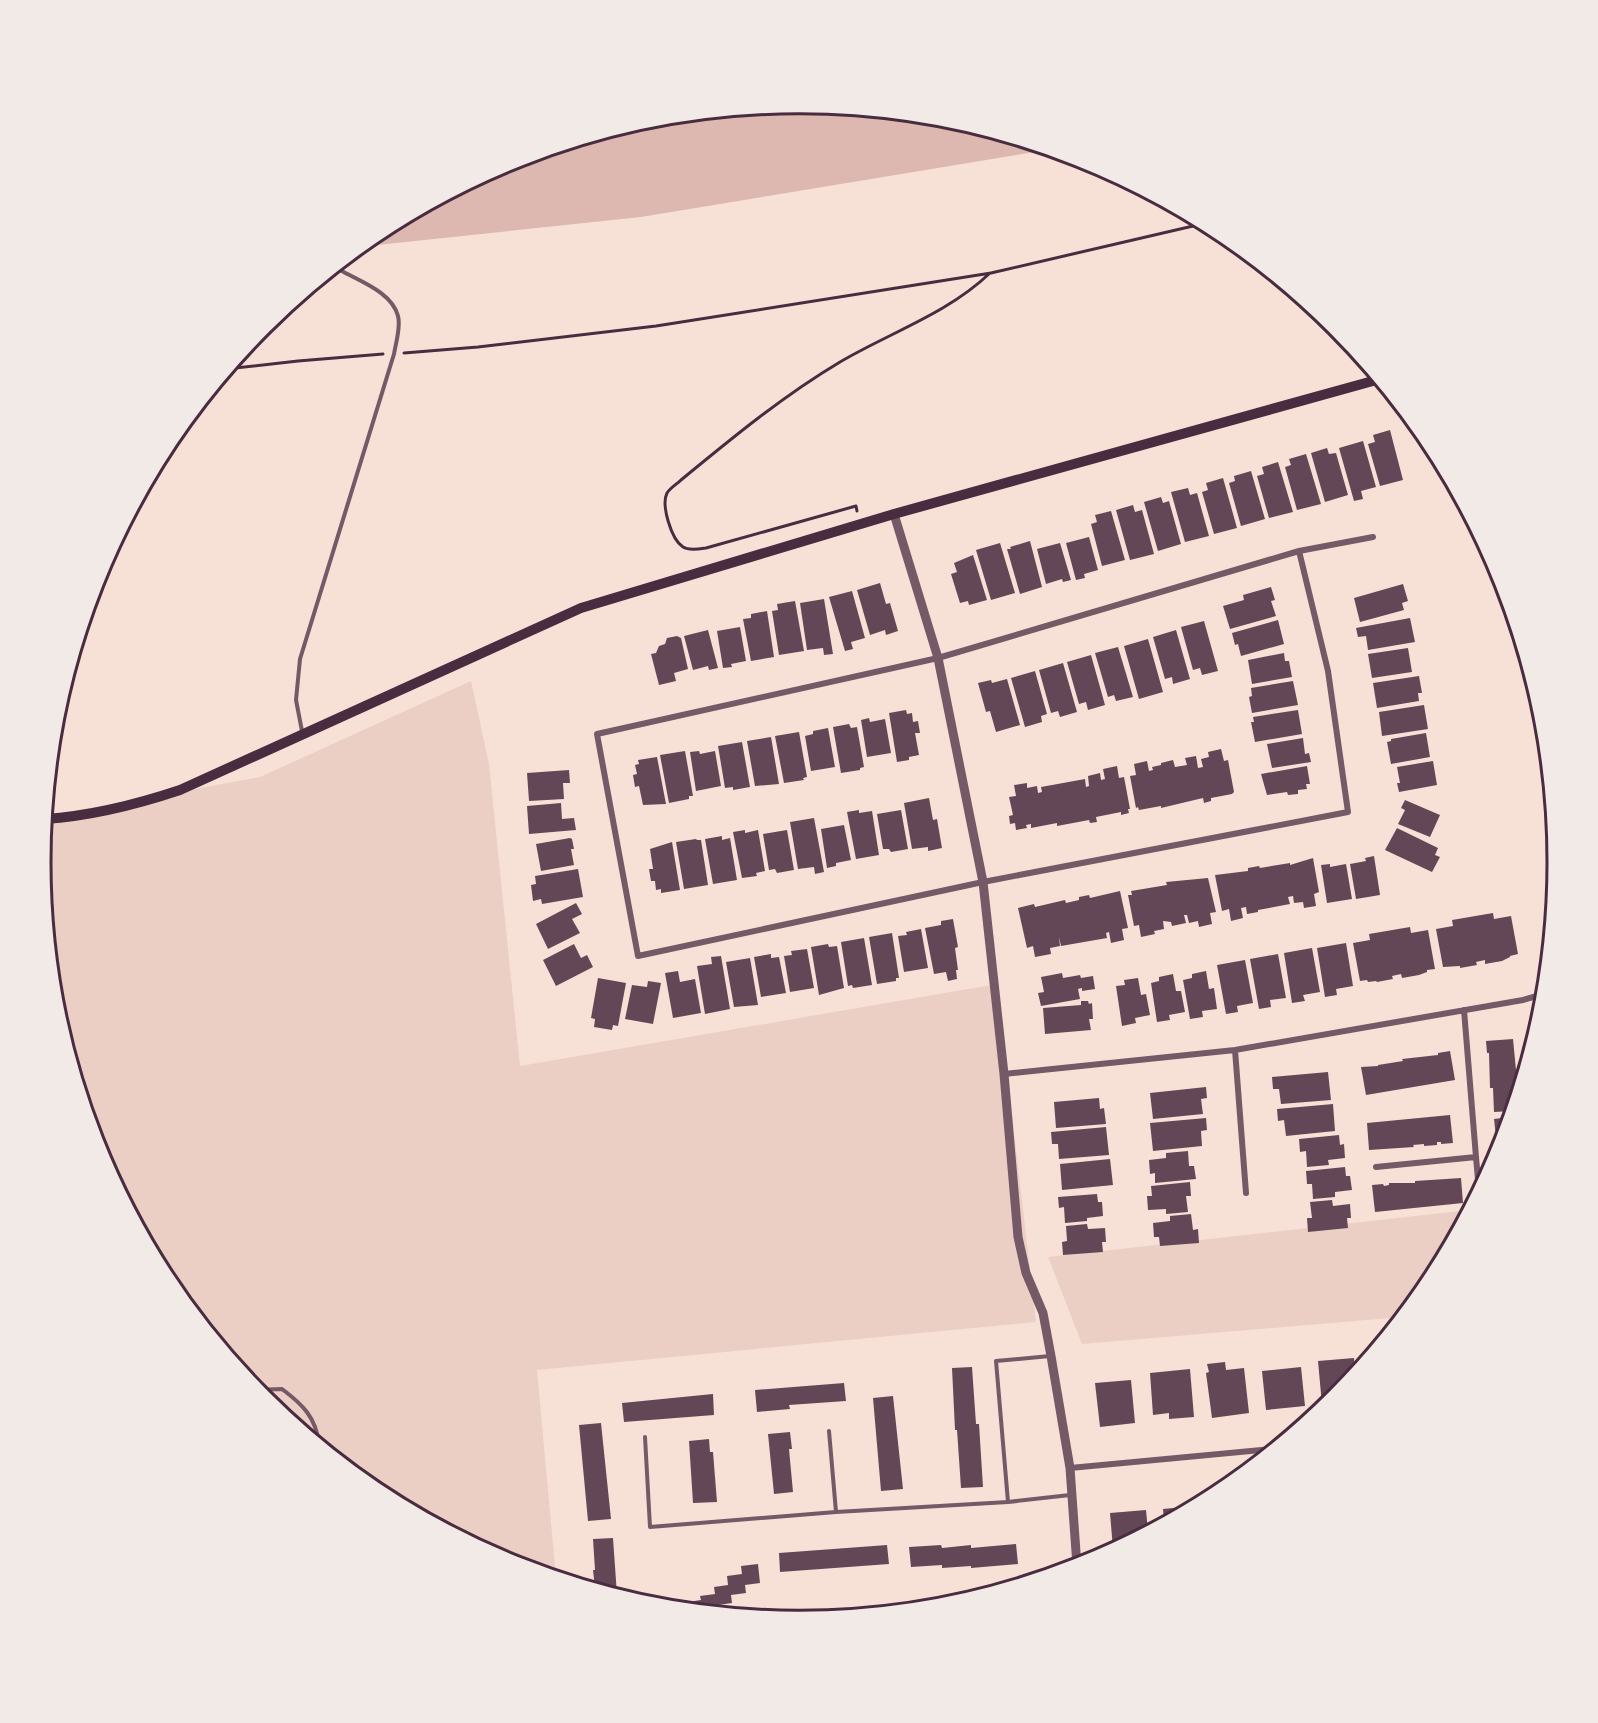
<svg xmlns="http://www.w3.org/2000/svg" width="1598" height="1723" viewBox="0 0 1598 1723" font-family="'PT Sans',sans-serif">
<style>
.green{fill:#ebcfc5}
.water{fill:#dcb8b0}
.building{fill:#644757}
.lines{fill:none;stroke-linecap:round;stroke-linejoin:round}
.path{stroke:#4a2c40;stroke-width:3}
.service{stroke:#755966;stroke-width:4}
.minor{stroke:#755966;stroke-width:6}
.tertiary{stroke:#755966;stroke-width:9}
.secondary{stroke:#4a2c40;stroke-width:10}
.rim{fill:none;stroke:#4a2c40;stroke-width:3}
</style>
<rect width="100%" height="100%" fill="#f7e1d7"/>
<path class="green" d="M471,681l18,83 31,302 477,-82 39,338 -499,48 19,207 -48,-15 -131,-70 -115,-94 -94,-115 -70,-132 -43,-142 -14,-148 4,-45 215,-39z
M1469,1210l-40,73 -27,34 -320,27 -34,-87z"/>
<path class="water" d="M799,103l148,15 105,31 -411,68 -283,30 20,-16 131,-70 142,-43z"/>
<path class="building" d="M1390,430l13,50 -23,6 -12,-42 7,-2 -2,-7z
M1363,441l13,46 -15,4 2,8 -9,2 -15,-53z
M1327,448l2,6 7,-1 12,42 -23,7 -14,-49z
M1306,454l15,50 -24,6 -12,-43 6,-2 -2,-6z
M1278,462l15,50 -24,6 -12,-42 7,-2 -2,-7z
M1251,471l14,48 -24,7 -12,-43 6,-2 -1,-5z
M1223,478l14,50 -23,6 -12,-42 6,-2 -2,-7z
M1188,488l2,7 7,-2 12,43 -24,6 -14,-50z
M1161,497l2,6 6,-2 12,43 -23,7 -14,-49z
M1133,505l2,7 7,-2 12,44 -24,6 -14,-50z
M1111,511l14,49 -23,6 -11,-42 6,-2 -2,-7z
M1089,537l9,33 -14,4 1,4 -9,2 -10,-37z
M1030,541l12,46 -22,7 -13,-45h4l-1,-2z
M1000,543l15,50 -24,7 -15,-50z
M1060,543l11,37 -8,2 -1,-3 -16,5 -9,-35z
M973,555l14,45 -18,5 -1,-4 -8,2 -9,-29 6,-2 -3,-9z
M880,583l6,21 4,-1 8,28 -12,4 -1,-5 -15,5 -13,-45z
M1403,584l5,17 -6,2 2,7 -44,12 -6,-24z
M1271,587l4,13 -4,1 5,15 -46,13 -7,-23 21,-6 -1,-5z
M852,591l13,47 -14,4 2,7 -8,2 -16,-54z
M824,599l9,55 -9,1 -1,-7 -16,2 -7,-47z
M795,601l9,50 -25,4 -7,-44 6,-1 -1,-6z
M767,611l7,46 -23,4 -8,-42 8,-1v-4z
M1410,618l5,24 -47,8 -2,-14 -8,1 -2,-9z
M1278,620l6,24 -43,12 -3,-12 -3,1 -3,-12z
M1204,621l14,50 -16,4 -2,-7 -7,2 -12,-43z
M740,627l6,34 -15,3 1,3 -9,1 -6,-37z
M708,630l10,38 -9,2 -1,-4 -15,4 -9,-34z
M1176,630l14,49 -17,5 -1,-7 -7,2 -12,-42z
M677,636l4,2 7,31 -14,4 2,8 -17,4 -8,-31 5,-1 3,-7 6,-2 2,-6z
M1148,639l15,53 -24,7 -15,-53z
M1118,647l15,50 -17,4 -2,-6 -6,2 -13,-44z
M1408,648l4,24 -40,6 -4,-24z
M1284,653l1,8h4l3,16 -40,7 -4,-24z
M1091,655l14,50 -17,5 -2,-8 -7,2 -12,-42z
M1063,663l14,49 -17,5 -2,-6 -7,2 -12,-43z
M1035,671l12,43 -6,2 1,6 -17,5 -14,-49z
M1419,676l3,17h-4l1,8 -42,7 -4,-25z
M1007,679l13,46 -24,7 -6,-21 -4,1 -8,-29 13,-3 1,3z
M1293,681l5,24 -46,8 -3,-16 3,-1 -1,-8z
M1424,705l4,24 -46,7 -3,-24z
M906,710l1,4 5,-1 1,9 5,-1 2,12h-5l4,22 -10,2v3l-12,2 -8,-49z
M1298,710l4,24 -47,8 -4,-20h3l-1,-5z
M869,718l1,4 15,-3 6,34 -24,4 -6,-37z
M849,724l2,4 6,-1 7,40 -4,1v2l-19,3 -8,-46z
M828,728l7,39 -24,4 -6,-35 8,-2v-3z
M799,732l8,45 -4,1 1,2 -20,3 -9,-47z
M1426,733l4,24 -39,7 -4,-22 4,-1v-2z
M771,737l8,47 -24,2 -8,-45z
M1303,738l2,16 4,-1 2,9 -39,6 -5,-24z
M742,742l8,45 -17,3v-3l-8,1 -7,-42z
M1221,749l3,12 4,-1 6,32 -2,2 -21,4v3l-7,2 -1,-5 -42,10v-2l-22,4 -1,-3 -2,1 -6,-32 6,-1 -2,-11 13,-3 2,10 4,-1 -1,-3 9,-2v-2l12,-3 2,7 12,-2 -2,-7 11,-2 2,12 5,-1 -2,-8 8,-2 -1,-5z
M685,751l8,45h-4v3l-20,4 -9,-48z
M699,751l1,3 15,-3 6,35 -25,5 -6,-39z
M657,757l9,47 -23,1 -4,-19 -4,1 -2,-12 4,-1 -2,-9 4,-1 -1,-4z
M1433,761l4,24 -38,7 -2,-9h3l-3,-16z
M1117,766l2,12 5,-1 6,32h-2l1,4 -8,2v-3l-25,5 1,5 -7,1 -1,-3 -32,6v-3l-26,5v-4l-5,1 1,3 -11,2 -1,-7 -5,1 -1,-8 4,-1 -4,-18 7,-1 -2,-11 13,-2v5l10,-2 1,7 4,-1 -1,-5 44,-8 1,8 3,-1 -1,-10 12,-3 1,7 4,-1 -2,-10z
M1307,766l3,18h-4l1,5 -9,1v4l-10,1 -1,-3 -20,3 -6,-21z
M569,770l1,13h-7l1,16 -35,2 -2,-28z
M929,798l4,22 4,-1 5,29 -14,3v-4l-16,2 -8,-46z
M1405,800l35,15 -10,22 -32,-13 7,-14 -4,-2z
M561,803l1,16 12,-1 2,12 -47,4 -2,-28z
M859,810v3l13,-2 7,44 -23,4 -9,-47z
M901,810l7,39 -17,3 -2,-3h-6l-6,-35z
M814,818l10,54 -9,2 -1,-7 -16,2 -8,-47z
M844,825l7,35 -15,3v3l-9,2 -6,-39z
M1397,828l41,20 -3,7 5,2 -8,15 -47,-22z
M745,830v3l13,-3 7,41 -9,2 1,3 -15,2 -9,-46z
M787,830l7,40 -17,3 -2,-4 -6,1 -6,-36z
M722,836v4l8,-2 7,42 -24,4 -8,-45z
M570,838l2,1 2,10h-3l3,16 -33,6 -5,-27z
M696,839l1,1h4l7,45 -24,4 -8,-47z
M672,842l8,48 -19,3v-4l-5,1 -1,-9h-4l-2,-12h4l-3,-20z
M1374,856l6,39 -24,4 -6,-35 16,-3 -1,-3z
M1313,858l6,34 -5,2 2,12 -12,2 -1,-6 -9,1 -1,-7 -5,1 2,7 -32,6v2l-11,2 -1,-7 -5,1 2,10 -12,3 -2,-12 -7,2 -7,-36 33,-4v-3l11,-2 1,2 30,-5v2z
M1330,864v3l16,-3 6,35 -25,4 -6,-38z
M578,869l5,28 -41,7 -1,-5 -8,2 -2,-16 5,-1 -1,-8z
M1208,878l8,34 -6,1 2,11 -13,3 -1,-6 -9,2 -2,-8h-3l2,8 -14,3 -1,-4 -8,-1 1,8 -10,2 1,3 -14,3 -2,-12 -5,1 -6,-31h4l-1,-4 36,-6 -1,-3z
M1120,891l8,37 -6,1 2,11 -13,3 -2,-11 -3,1 1,5 -46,8 -2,-9 1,9 -10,2 1,6 -16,3 -2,-11 -6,2 -9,-40 16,-4 1,3 30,-7 1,3 13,-3v-3l10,-2 1,3z
M576,903l6,11 -10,5 8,14 -32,16 -12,-25z
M1493,913l1,6 17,-3 7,38 -8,2v1l-8,4 -17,3v-4l-9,2 1,3 -17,3v-2l-17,1 -7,-38 17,-3 -1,-6z
M953,919l5,28 -3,1 3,22h-2l1,9 -9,2 -2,-9 -12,2 -9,-46 16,-3v-4z
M1410,927l1,6 17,-3 7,39 -8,1v2l-8,3 -17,3 -1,-4 -9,2 1,3 -16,3 -1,-1 -8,1 -1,-2 -7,1 -7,-38 17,-3 -1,-6z
M921,929l7,39 -24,4 -6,-36 9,-1 -1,-3z
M892,933l7,45h-3v3l-19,3 -8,-47z
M864,938l8,47 -19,3 -1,-3 -4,1 -7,-44z
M1346,943l7,43 -17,3 1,6 -12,2 -8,-49z
M574,944l7,14 6,-3 6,12 -37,19 -13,-26z
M828,944l1,3 8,-1 7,42 -25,7 -8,-48z
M1312,948l8,44 -17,3 2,6 -13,2 -8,-50z
M807,949l7,39 -24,4 -6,-36 8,-1 -1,-4z
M771,954v4l8,-1 7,36 -25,4 -7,-40z
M1278,954l8,44 -16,2 1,7 -12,2 -9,-50z
M721,956l9,53 -25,5 -8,-48 15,-2 -1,-7z
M750,958l8,47 -24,2 -8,-45z
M1245,960l8,43 -16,3 1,6 -12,2 -9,-49z
M678,971l2,11 15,-3 6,34 -28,5 -8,-45z
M1206,971l3,18 5,-1 3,21 -15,2 1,6 -13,2 -7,-39 9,-2v-4z
M1062,973l1,5 17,-3 1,3 12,-2 2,13 -13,2v-3l-4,1 2,10 -39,7 -3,-13 6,-1 -3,-15z
M1173,974l3,17h5l4,21 -16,3 1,5 -13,2 -6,-39 8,-2v-4z
M598,978l28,5 -8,43 -5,-1 -1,5 -18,-3 1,-8 -4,-1z
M1138,978l3,17 5,-1 4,21 -15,3 1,5 -14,3 -6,-40 9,-1 -1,-5z
M648,981l13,2 -8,41 -28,-5 7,-34 15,2z
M1081,1001h7l1,3 3,-1 1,16h-4l2,11 -46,4 -2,-26 38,-3z
M1513,1039l5,52 -6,20 -18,1 -1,-24h-3l-1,-35h-2l-1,-12z
M1450,1051l5,29 -89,15 -5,-28 17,-1v-1l25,-4 -1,-2 36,-4v-2z
M1328,1072l3,28 -50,4 -2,-15h-6l-1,-12z
M1206,1087l1,11 -6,1 2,15 -50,5 -3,-26z
M1099,1098l1,11 4,-1 2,16 -50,4 -2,-26z
M1333,1104l2,27 -49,5 -2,-16 -6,1 -1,-12z
M1450,1115l3,28 -12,1v-2h-4v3l-13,1v-2l-11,1 1,2 -45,3 -2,-27z
M1510,1117l-10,35 -2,3 -4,-36z
M1206,1118l1,12 -6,1 1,15 -49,5 -3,-28z
M1106,1127l3,28 -50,4 -1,-15h-6l-1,-12z
M1339,1135l1,10 4,-1 1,14 -17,2 1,5 -22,2 -1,-16 -6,1 -1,-13z
M1188,1151l1,15h5l2,13 -41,4v-10l-5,1 -1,-14 17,-2v-5z
M1110,1159l3,26 -51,5 -2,-26z
M1345,1167l1,9h4l2,14 -17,2v5l-22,2 -1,-15h-5l-1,-13z
M1461,1178l2,25 -88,9 -3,-27 11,-1 1,2 5,-1v-2h26v-2z
M1190,1182l1,14h-5l2,16 -22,2v-5l-18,1 -1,-14h5l-1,-10z
M1097,1194l1,8h4l1,14 -16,2v3l-22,2 -1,-16 -5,1 -1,-11z
M1332,1200l1,6 17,-2 1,14h-4l1,10 -40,4 -1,-14h5l-2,-16z
M1191,1214l2,16 5,-1 1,14 -39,3 -1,-9h-5l-1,-14 17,-2v-5z
M1087,1224l1,5 17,-1 1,14h-4l1,10 -40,3 -1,-13 5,-1 -1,-15z
M1354,1358l1,15 -20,25 -8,7h-5l-4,-44z
M1225,1362l1,8 18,-2 5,45 -37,5 -6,-45 3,-1 -2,-8z
M972,1367l4,57h3l4,63 -22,1 -4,-58h-2l-3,-62z
M1301,1367l4,39 -39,4 -4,-39z
M1190,1369l4,48 -25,2v-6l-16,2 -3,-42z
M1131,1380l4,43 -35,4 -5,-44z
M844,1383l2,18 -57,4 1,4 -33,3 -2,-22z
M713,1394l1,21 -90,7 -2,-19z
M893,1396l10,93 -22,2 -8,-93z
M601,1423l10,96 -23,2 -9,-96z
M790,1432l2,17h-3l4,43 -19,2 -6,-60z
M709,1439l1,13h3l4,50 -24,1 -4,-62z
M1194,1506l-30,16 -1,-13z
M1146,1510l2,21 -35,18 -3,-36z
M613,1538l4,57 -22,-7 -2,-18h2l-2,-31z
M1016,1544l2,20 -47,4v-2l-29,2v-3l-31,2 -2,-20 32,-2 1,3 29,-3v3z
M887,1545l2,19 -109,8 -1,-19z
M758,1564l2,19 -15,2 1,8 -15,2 1,8 -14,2 1,7 -59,-6 41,-6 -1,-4 15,-2 -1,-7 14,-2 -1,-9 15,-2 -1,-8z"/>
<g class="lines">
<path class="path" d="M404,353l74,-6 178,-21 335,-53 215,-50
M226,369l72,-8 85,-7
M857,511l-1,-5 -150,42c-7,1 -17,3 -23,-1 -12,-8 -22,-42 -16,-54 3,-5 10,-9 14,-13 51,-42 102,-84 159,-118 51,-30 107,-48 150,-89"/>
<path class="service" d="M302,731l-6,-31 4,-41 94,-305c2,-12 7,-27 4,-38 -6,-24 -39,-35 -58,-46
M1050,1356l-54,5 12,141 62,-7
M256,1390l26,-1c20,15 34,28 37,55
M829,1431l7,81
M645,1437l5,90 186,-15 172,-10"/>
<path class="minor" d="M1299,551l29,120 20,141 -365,70 -345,74 -41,-222 341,-76 361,-107 74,-14
M1235,1050l11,143
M1004,1074l231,-24 288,-50 21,-6
M1476,1157l3,34
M1376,1167l100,-10 -12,-147
M1070,1468l203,-19"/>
<path class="tertiary" d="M894,514l44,144 45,224 21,192 14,163 8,36 17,40 8,43 19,112 7,98"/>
<path class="secondary" d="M45,819c47,-3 90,-14 135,-29l401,-182 313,-94 486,-135"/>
</g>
<path d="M0 0H1598V1723H0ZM51 862a748 748 0 1 1 1496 0a748 748 0 1 1-1496 0Z" fill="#f1eae7" fill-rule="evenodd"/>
<path class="rim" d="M51 862a748 748 0 1 1 1496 0a748 748 0 1 1-1496 0Z"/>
</svg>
